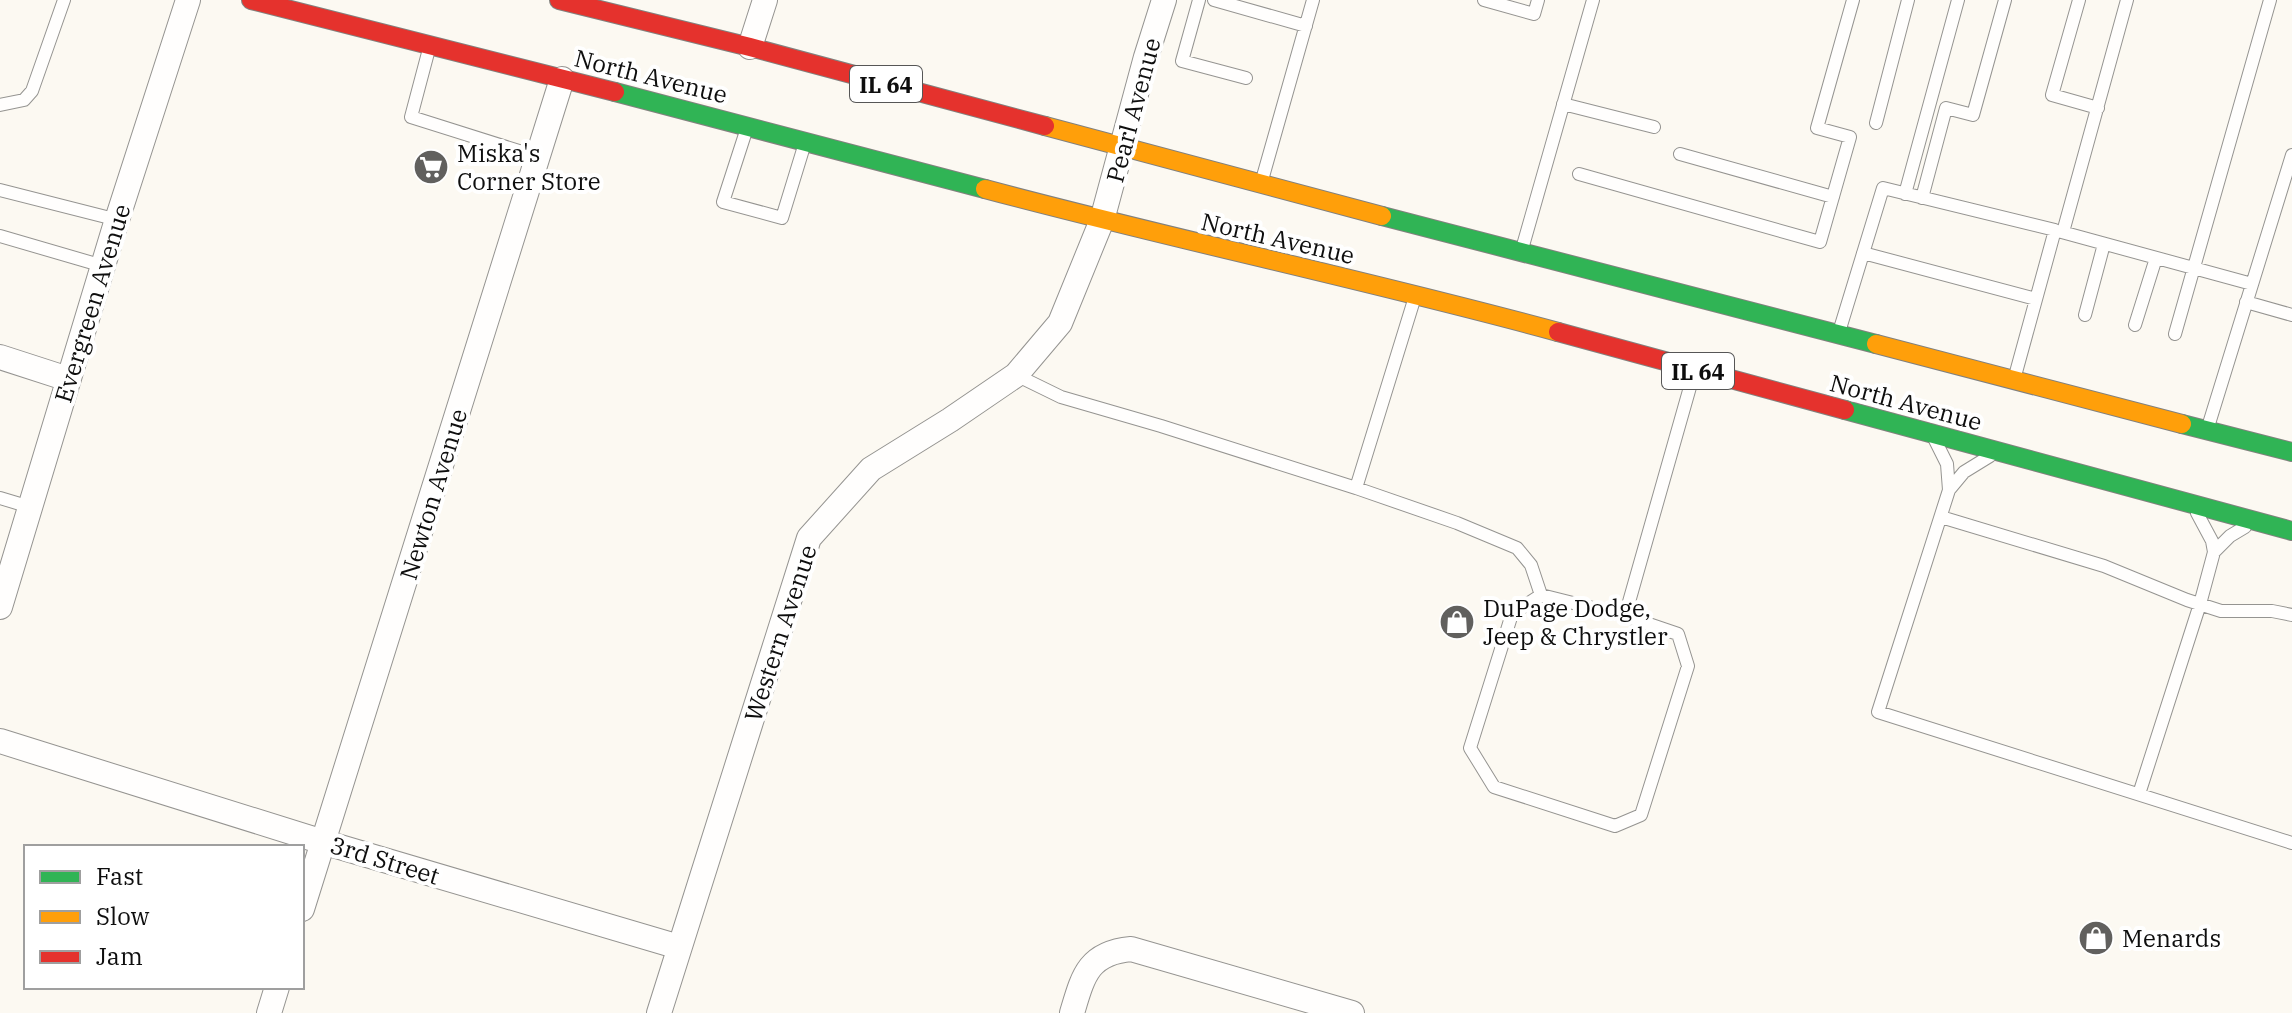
<svg xmlns="http://www.w3.org/2000/svg" width="2292" height="1013" viewBox="0 0 2292 1013" font-family="'IBM Plex Serif',serif">
<style>
.lines{fill:none;stroke-linecap:round;stroke-linejoin:round}
.lane-casing{stroke:#959491;stroke-width:14}
.street-casing{stroke:#959491;stroke-width:26}
.fast-casing{stroke:#82817e;stroke-width:20}
.slow-casing{stroke:#82817e;stroke-width:20}
.jam-casing{stroke:#82817e;stroke-width:20}
.lane{stroke:#fffefd;stroke-width:12}
.street{stroke:#fffefd;stroke-width:24}
.fast{stroke:#30b455;stroke-width:18}
.slow{stroke:#ff9f0a;stroke-width:18}
.jam{stroke:#e5322d;stroke-width:18}
.labels{text-anchor:middle;dominant-baseline:central;stroke-width:8;stroke-linejoin:round;paint-order:stroke}
.shield{fill:#fff;stroke:#565656;stroke-width:2}
.shield-label{font-size:22px;font-weight:bold;fill:#0e0e0e}
.street-label{font-size:24px;fill:#0e0e0e;stroke:#fff}
.poi-label{font-size:24px;fill:#0e0e0e;stroke:#fff;text-anchor:start}
</style>
<rect width="100%" height="100%" fill="#fcf9f2"/>
<g class="lines">
<defs>
<path id="lane" d="M1199,0l-17,61 64,17
M1214,0l92,26
M1484,0l50,14 4,-14
M2079,0l-27,95 46,13
M429,49l-18,68 127,40
M1563,104l91,23
M0,105l24,-5 8,-9 32,-91
M1876,123l32,-123
M747,128l-24,74 59,16 23,-75
M1680,154l153,43
M1579,174l241,68 30,-105 -33,-9 36,-128
M1262,180l51,-180
M0,190l118,30
M1905,194l53,-194
M1922,198l24,-90 27,7 32,-115
M2058,231l194,53
M2063,232l64,-232
M0,236l103,30
M1522,249l71,-249
M1863,253l173,46
M2246,302l46,13
M2085,315l19,-71
M2135,325l21,-67
M1839,332l44,-144 172,42 -40,146
M2175,334l95,-334
M1016,375l45,22 100,29 195,62 58,-188
M2208,427l84,-272
M1935,440l12,24 2,26
M1990,456l-26,16 -15,18 -71,222 414,131
M1356,488l101,35 60,25 14,17 10,30
M0,498l30,9
M1941,517l163,49 83,34 34,11h51l20,4
M2214,552l16,-16 15,-9
M1625,616l-84,-21 -29,19 -42,134 24,39 121,39 26,-11 47,-149 -10,-32 -53,-18 69,-243
M2139,794l61,-190 14,-52 -2,-11 -15,-28"/>
<path id="street" d="M750,47l15,-47
M0,357l68,22
M0,607l115,-381 73,-226
M0,741l323,101 356,105
M302,909l260,-830
M269,1013l8,-26
M659,1013l150,-475 62,-69 79,-49 66,-45 44,-52 42,-103 44,-163 18,-57
M1072,1013c11,-37 16,-60 59,-64l221,64"/>
<path id="fast" d="M615,92l370,97
M1382,216l494,128
M1845,410l447,121
M2182,424l110,28"/>
<path id="slow" d="M1045,126l337,90
M985,189c190,51 383,91 573,143
M1876,344l306,80"/>
<path id="jam" d="M251,0l364,92
M559,0l191,47 295,79
M1558,332l287,78"/>
</defs>
<use href="#lane" class="lane-casing"/>
<use href="#street" class="street-casing"/>
<use href="#fast" class="fast-casing"/>
<use href="#slow" class="slow-casing"/>
<use href="#jam" class="jam-casing"/>
<use href="#lane" class="lane"/>
<use href="#street" class="street"/>
<use href="#fast" class="fast"/>
<use href="#slow" class="slow"/>
<use href="#jam" class="jam"/>
</g>
<defs>
<symbol id="supermarket-disc" viewBox="-11 -11 22 22"><circle r="9.5" fill="#61605e" stroke="#fff"/><path d="M-6-5.5h2.5l.6 2H6L4.5 2H-2.5L-4.4-4H-6ZM-1.5 3.2a1.3 1.3 0 1 0 .1 0ZM3 3.2a1.3 1.3 0 1 0 .1 0Z" fill="#fff"/></symbol>
<symbol id="shop-disc" viewBox="-11 -11 22 22"><circle r="9.5" fill="#61605e" stroke="#fff"/><path d="M-5-2.5h2.3a2.7 3.5 0 0 1 5.4 0H5L5.5 6h-11ZM-1.5-2.5h3a1.5 2.3 0 0 0-3 0Z" fill="#fff"/></symbol>
</defs>
<g fill-rule="evenodd">
<use href="#supermarket-disc" x="411" y="147" width="40" height="40"/>
<use href="#shop-disc" x="1437" y="602" width="40" height="40"/>
<use href="#shop-disc" x="2076" y="918" width="40" height="40"/>
</g>
<g class="labels">
<g class="shield">
<rect x="850" y="66" width="72" height="36" rx="6"/>
<rect x="1662" y="353" width="72" height="36" rx="6"/>
</g>
<g class="shield-label">
<text x="886" y="84">IL 64</text>
<text x="1698" y="371">IL 64</text>
</g>
<g class="street-label">
<text transform="translate(651 76) rotate(14)">North Avenue</text>
<text transform="translate(1133 110) rotate(-75)">Pearl Avenue</text>
<text transform="translate(1278 238) rotate(13)">North Avenue</text>
<text transform="translate(92 303) rotate(-73)">Evergreen Avenue</text>
<text transform="translate(1906 402) rotate(15)">North Avenue</text>
<text transform="translate(433 494) rotate(-73)">Newton Avenue</text>
<text transform="translate(780 633) rotate(-72)">Western Avenue</text>
<text transform="translate(385 860) rotate(17)">3rd Street</text>
</g>
<g class="poi-label">
<text x="457" y="153">Miska's<tspan x="457" dy="28">Corner Store</tspan></text>
<text x="1483" y="608">DuPage Dodge,<tspan x="1483" dy="28">Jeep &amp; Chrystler</tspan></text>
<text x="2122" y="938">Menards</text>
</g>
</g>
<rect x="24" y="845" width="280" height="144" fill="#ffffff" stroke="#9f9f9f" stroke-width="2"/>
<rect x="40" y="871" width="40" height="12" fill="#30b455" stroke="#9f9f9f" stroke-width="2"/>
<text x="96" y="885" font-size="24" fill="#0e0e0e">Fast</text>
<rect x="40" y="911" width="40" height="12" fill="#ff9f0a" stroke="#9f9f9f" stroke-width="2"/>
<text x="96" y="925" font-size="24" fill="#0e0e0e">Slow</text>
<rect x="40" y="951" width="40" height="12" fill="#e5322d" stroke="#9f9f9f" stroke-width="2"/>
<text x="96" y="965" font-size="24" fill="#0e0e0e">Jam</text>
</svg>
